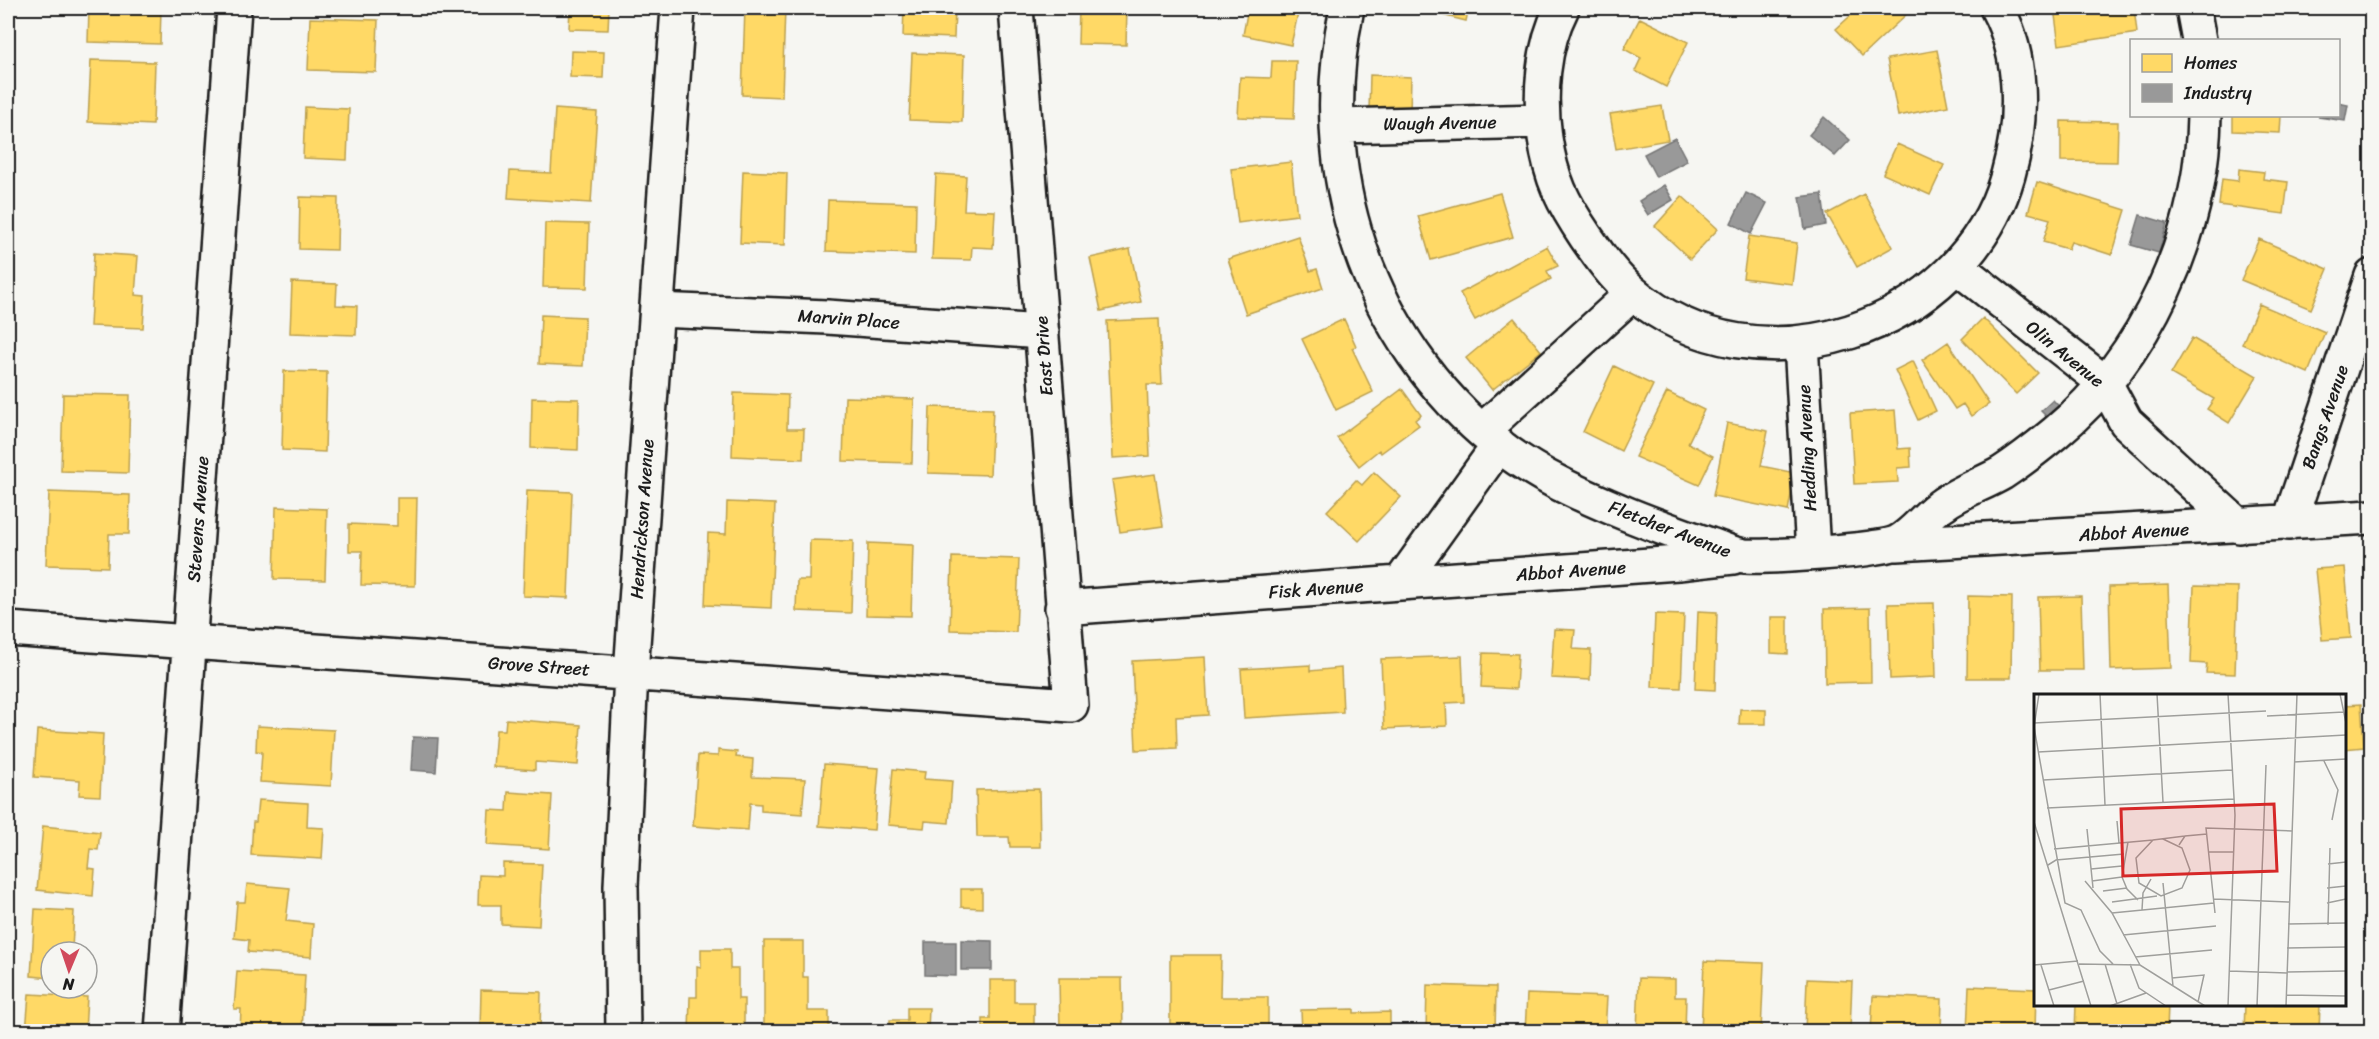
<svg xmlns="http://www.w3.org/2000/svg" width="2379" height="1039" viewBox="0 0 2379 1039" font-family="Sriracha,sans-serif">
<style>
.homes{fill:#ffd966;stroke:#bba050;stroke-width:1.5}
.industry{fill:#999;stroke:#747474;stroke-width:1.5}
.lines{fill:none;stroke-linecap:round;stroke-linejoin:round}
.street-casing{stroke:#1c1c1c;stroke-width:38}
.street{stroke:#f6f6f2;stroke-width:33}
.labels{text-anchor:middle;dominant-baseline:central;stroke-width:6;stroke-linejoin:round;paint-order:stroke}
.street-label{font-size:18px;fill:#1c1c1c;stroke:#f6f6f2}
.inset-road{fill:none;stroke:#9f9f9c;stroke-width:1.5}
.view{fill:#d62828;fill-opacity:0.15;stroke:#d62828;stroke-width:3}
.inset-edge{fill:none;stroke:#1c1c1c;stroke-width:3}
</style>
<rect width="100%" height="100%" fill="#f6f6f2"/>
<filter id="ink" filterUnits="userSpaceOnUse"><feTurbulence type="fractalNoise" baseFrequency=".0167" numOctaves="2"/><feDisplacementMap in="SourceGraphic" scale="12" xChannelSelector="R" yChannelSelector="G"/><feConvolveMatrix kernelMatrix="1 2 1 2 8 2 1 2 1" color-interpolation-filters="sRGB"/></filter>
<g filter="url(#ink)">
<path class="homes" d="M89,8h72l-1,36 -72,-2z
M570,8h39l-1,22 -39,-1z
M745,8h40l-3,89 -40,-2z
M904,8h51l-1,30 -51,-2z
M1079,8h48l-1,37 -48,-1z
M1248,8l51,1 -8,36 -48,-10z
M1414,8h55l-3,13z
M1859,8h54l-51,48 -26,-27z
M2054,8h80l3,25 -78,12z
M2283,8h27v6l-27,1z
M310,18l68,2 -2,52 -68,-2z
M1640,18l48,24 -22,45 -31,-16 6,-13 -17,-9z
M1937,50l11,56 -50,10 -11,-57z
M571,51l33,1 -1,26 -33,-1z
M912,53l52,2 -2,67 -53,-2z
M91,60l64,2 -2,63 -65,-3z
M1272,61h24l-2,58 -56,-2 2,-40 31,1z
M1370,75l41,2 -1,35 -41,-1z
M1662,106l6,34 -52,9 -6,-35z
M305,107l44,2 -2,51 -44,-2z
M555,109l42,3 -6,91 -83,-5 2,-27 41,2z
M2233,116h48l-1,17 -47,-2z
M2061,121l57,1 -1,40 -56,-1z
M1897,144l47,21 -14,30 -47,-21z
M1291,162l6,53 -59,8 -7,-54z
M2239,169l25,3 -1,7 25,3 -4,32 -65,-9 3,-26 16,2z
M743,171l44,2 -2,72 -45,-2z
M936,174l30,2 -2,34 31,1 -2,37 -21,-1 -1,13 -39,-1z
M2037,182l89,28 -14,45 -41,-13 -3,7 -25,-7 7,-23 -22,-6z
M1500,193l13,44 -82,23 -13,-44z
M1864,194l29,53 -36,20 -30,-53z
M1682,196l36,33 -28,30 -35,-33z
M300,197l38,1 -1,52 -38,-1z
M828,200l88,3 -1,51 -89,-3z
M545,223l44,1 -2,64 -44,-1z
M1298,236l12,35 7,-2 6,19 -77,26 -18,-55z
M1749,236l48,7 -5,41 -49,-6z
M2259,239l69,30 -17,40 -70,-29z
M1547,246l11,20 -11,5 4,8 -76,41 -15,-27z
M1130,249l11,53 -40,9 -11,-53z
M94,253l44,3 -3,39 10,1 -2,32 -53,-2z
M292,282l45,2 -1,21 21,1 -1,29 -66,-2z
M2259,304l66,28 -17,41 -66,-29z
M541,315l44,2 -2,49 -44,-2z
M1514,318l27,33 -49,39 -26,-32z
M1983,318l55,55 -22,21 -54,-55z
M1159,319l3,66h-15l3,71 -37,2 -6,-137z
M1344,319l12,27 -4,2 21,44 -37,18 -34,-71z
M2192,338l65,38 -28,47 -22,-14 7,-10 -43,-25z
M1948,342l41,62 -18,12 -8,-12 -8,5 -33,-49z
M1913,361l23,50 -18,9 -23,-50z
M1614,366l39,19 -32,66 -38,-19z
M284,371l43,1 -2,80 -43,-2z
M1402,389l19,26 -6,5 4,5 -38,28 -2,-3 -20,16 -22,-28z
M1667,392l37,18 -16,33 25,13 -14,29 -64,-28z
M734,393l54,2 -1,34h17l-1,30 -71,-3z
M63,394l67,1 -2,78 -67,-2z
M845,397l69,2 -2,64 -69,-2z
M532,398l47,1 -1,51 -47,-2z
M930,407l63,2 -3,66 -62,-2z
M1895,410l3,39 12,-1 1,19 -14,1 1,14 -44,2 -4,-71z
M1727,423l41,8 -7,35 34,7 -7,38 -75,-15z
M1374,472l27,25 -42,44 -32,-30 29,-31 6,5z
M1155,474l8,52 -43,6 -8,-52z
M527,490l45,2 -4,106 -45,-2z
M49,492l81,3 -1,39h-20l-1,33 -62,-2z
M397,498h20l-2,88 -54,-1 1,-34h-13v-27l48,2z
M727,502l48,2 -4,104 -66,-3 3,-72 18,1z
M276,507l51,2 -2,71 -51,-1z
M810,540l43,1 -2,72 -55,-2 1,-31h12z
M868,543l45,2 -2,71 -45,-1z
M952,557l67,2 -3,73 -66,-2z
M2345,567l6,71 -29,2 -7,-71z
M2168,585l3,83 -60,2 -2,-83z
M2194,586l44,1 -3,87 -29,-1 1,-9 -16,-1z
M1968,596l44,1 -1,81h-44z
M2081,596l2,74h-43l-2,-73z
M1934,603l2,74 -46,2 -2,-75z
M1870,608l1,74 -46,1 -1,-74z
M1698,611l19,1 -2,78 -20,-1z
M1655,614l29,1 -3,73 -29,-1z
M1771,617h17v37l-17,-1z
M1554,629l21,1 -2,19 18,1 -1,30 -39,-2z
M1483,653l35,1 -2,35 -35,-2z
M1462,656l2,46 -18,1 1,23 -63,3 -3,-70z
M1205,657l3,58 -32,2 1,31 -41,2 -4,-89z
M1310,665v6l31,-3 2,44 -99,6 -3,-49z
M2361,704l3,43 -20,2v-44z
M1740,709l26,1v14h-27z
M506,719l75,6 -3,40 -43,-3v8l-42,-3 3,-37h9z
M257,726l77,4 -3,56 -71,-4 2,-30 -6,-1z
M37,730l66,4 -3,62 -21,-1 1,-15 -46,-3z
M718,750l19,2 -1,5 17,2 -1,18 53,2 -3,35 -41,-3v-7l-11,-1 -2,27 -55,-4 5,-71 20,1z
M824,764l55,4 -5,62 -55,-4z
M893,769l32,3 -1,7 28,2 -3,42 -24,-2 -1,7 -36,-3z
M1039,789l1,58h-30l-1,-10h-32l-1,-47z
M508,792l44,3 -3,54 -62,-4 2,-35 18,1z
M258,800l50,3 -1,24 17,1 -2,31 -71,-4 2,-33h3z
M43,826l57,6 -2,18 -8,-1 -2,19 7,1 -2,27 -56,-6z
M503,863l39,1 -3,62 -38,-2v-19h-23l1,-30 24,1z
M247,884l43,4 -4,33 27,3 -2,33 -63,-5 1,-12 -15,-2 3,-36h8z
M961,889h21v19l-21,-1z
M35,909l39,2 -2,39 12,1 -33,1v26l-20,-2z
M764,941h39v36h5v34h21v21h-65z
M701,949h29v20h8v30h6v33h-55l1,-35h7v-31l4,1z
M1170,955h51l-1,42h48v35h-98z
M1704,961l60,2 -3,69h-60z
M237,971l68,4 -3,57h-62l1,-23h-7z
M1059,978h63l1,54h-63z
M1639,978l36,1v18h11l-1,35h-48z
M1807,979l45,2 -2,51h-45z
M990,980h24v22h20v30h-51v-13h7z
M1427,985l69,2 -1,45h-69z
M1969,986l67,3 -1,43h-68z
M481,990l60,2 -1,40h-60z
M29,994l58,3 -2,35h-59z
M1527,994l80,3 -2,35h-80z
M1873,996l69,3 -1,33h-70z
M2076,1004h92l-1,28h-92z
M2245,1004h75l-1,28h-75z
M907,1008h22l-1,24h-38v-12h17z
M1354,1009v4l36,-1v20h-88l-1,-22z"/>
<path class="industry" d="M2338,103l10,2 -3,16 -27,-4 20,-1z
M1824,117l26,23 -15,16 -26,-21z
M1675,138l12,23 -31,16 -12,-23z
M1664,185l9,15 -25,15 -9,-14z
M1746,193l21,10 -16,31 -20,-11z
M1822,194l4,31 -21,4 -5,-32z
M2140,215l27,8 -8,30 -28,-8z
M2053,400l16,17 -11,11 -17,-17z
M413,737l25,1 -2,34 -25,-2z
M961,940l31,1v29h-31z
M925,942h31v34l-31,-1z"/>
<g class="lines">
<defs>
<path id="street" d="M1347,8c-35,163 19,330 150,436 39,31 84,51 130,70 27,11 55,21 83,31 11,3 23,10 35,11 23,1 137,-5 153,-14 17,-9 29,-28 45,-38 18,-13 40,-20 59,-31 18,-12 36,-26 53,-40 92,-76 147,-199 149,-317
M1562,8c-20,39 -23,87 -17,130 6,42 18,65 41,99 14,20 28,40 46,55 125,107 332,38 376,-117 15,-53 16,-117 -11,-167
M2193,8l6,32
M1338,126l204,-5
M1956,266l149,117 21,39 113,104
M657,310l170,7 215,15
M1801,343l12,210
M1483,430l150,-137
M2289,523l83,-247
M1897,544l475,-27
M1400,583l278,-20 55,-6
M1062,608l338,-25 99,-138
M8,629l1063,76 -55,-697
M162,1032l72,-1024
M623,1032l-2,-146 10,-213 47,-665"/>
</defs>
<use href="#street" class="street-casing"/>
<use href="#street" class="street"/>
</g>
</g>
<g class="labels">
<g class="street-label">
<text transform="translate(1440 123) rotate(-1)">Waugh Avenue</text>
<text transform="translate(849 319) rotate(4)">Marvin Place</text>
<text transform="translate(2065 354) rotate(39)">Olin Avenue</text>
<text transform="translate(1044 356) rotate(-94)">East Drive</text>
<text transform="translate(2325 417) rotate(-71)">Bangs Avenue</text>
<text transform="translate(1807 448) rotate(-93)">Hedding Avenue</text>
<text transform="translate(198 519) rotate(-86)">Stevens Avenue</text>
<text transform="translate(642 519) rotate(-86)">Hendrickson Avenue</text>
<text transform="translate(1670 529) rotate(21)">Fletcher Avenue</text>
<text transform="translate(2134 532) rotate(-3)">Abbot Avenue</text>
<text transform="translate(1571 571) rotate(-4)">Abbot Avenue</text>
<text transform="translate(1316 589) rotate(-4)">Fisk Avenue</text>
<text transform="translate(539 666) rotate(4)">Grove Street</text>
</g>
</g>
<g transform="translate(2034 694)">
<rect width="312" height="312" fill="#f6f6f2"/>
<path class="inset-road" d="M5,0l-5,33 31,176 16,7 19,41 13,13M66,0l5,111M123,0l6,108M306,0l6,29M233,22l77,-4M0,29l232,-12M4,58l308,-17M290,67l14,29 -6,30M260,68l52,-3M9,86l189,-10M13,114l187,-9M83,127l2,22M0,128l57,184M53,135l6,59M129,145l19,9 8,22 -8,18 -21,8 -22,-13 -3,-25 17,-18 32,-4M94,148l-6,35 5,12 11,11M145,151l6,-9 22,-2M20,155l99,-9M175,158h25M294,170l18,-2M14,171l8,-5 68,-6M57,175l31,-3M51,187l27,32 28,52M58,187l30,-4M129,189l10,103M293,194l19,-2M69,197l24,-3M180,205l75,3M78,208l45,-6M293,209l19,-4M108,216l1,-17 8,-14M78,219l102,-10M181,219l-9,-85 86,3M254,230l58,-1M294,231l2,-77M89,241l93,-9M253,254l59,-1M101,263l77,-7M45,270l61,1 65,41M71,270l12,40M96,270l9,24 27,18M0,271l44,-4M7,271l13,41M195,277l58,2M253,278l59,-1M138,284l32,-3 -6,27M15,296l35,-9M252,301l60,1M76,312l36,-13M194,312l7,-191 -7,-121M223,312l9,-241M252,312l11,-312"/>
<path class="view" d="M240,110l3,67 -154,5 -2,-67z"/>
<rect width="312" height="312" class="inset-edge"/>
</g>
<rect width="2379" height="1039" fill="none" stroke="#f6f6f2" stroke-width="30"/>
<rect x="15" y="15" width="2349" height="1009" fill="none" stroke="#1c1c1c" stroke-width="2" filter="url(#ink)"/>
<rect x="2130" y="39" width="210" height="78" fill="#f6f6f2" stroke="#9f9f9c" stroke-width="1.5"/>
<rect x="2142" y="54" width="30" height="18" fill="#ffd966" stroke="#9f9f9c" stroke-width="1.5"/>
<text x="2184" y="69" font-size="18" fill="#1c1c1c">Homes</text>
<rect x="2142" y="84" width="30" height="18" fill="#999999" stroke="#9f9f9c" stroke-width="1.5"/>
<text x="2184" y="99" font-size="18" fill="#1c1c1c">Industry</text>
<g transform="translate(69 970) rotate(182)"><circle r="28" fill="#f6f6f2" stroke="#9f9f9c" stroke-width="1.5"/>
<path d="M0-4.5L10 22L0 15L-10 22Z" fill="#d1495b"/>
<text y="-9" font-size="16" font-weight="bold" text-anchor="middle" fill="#1c1c1c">N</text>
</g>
</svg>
